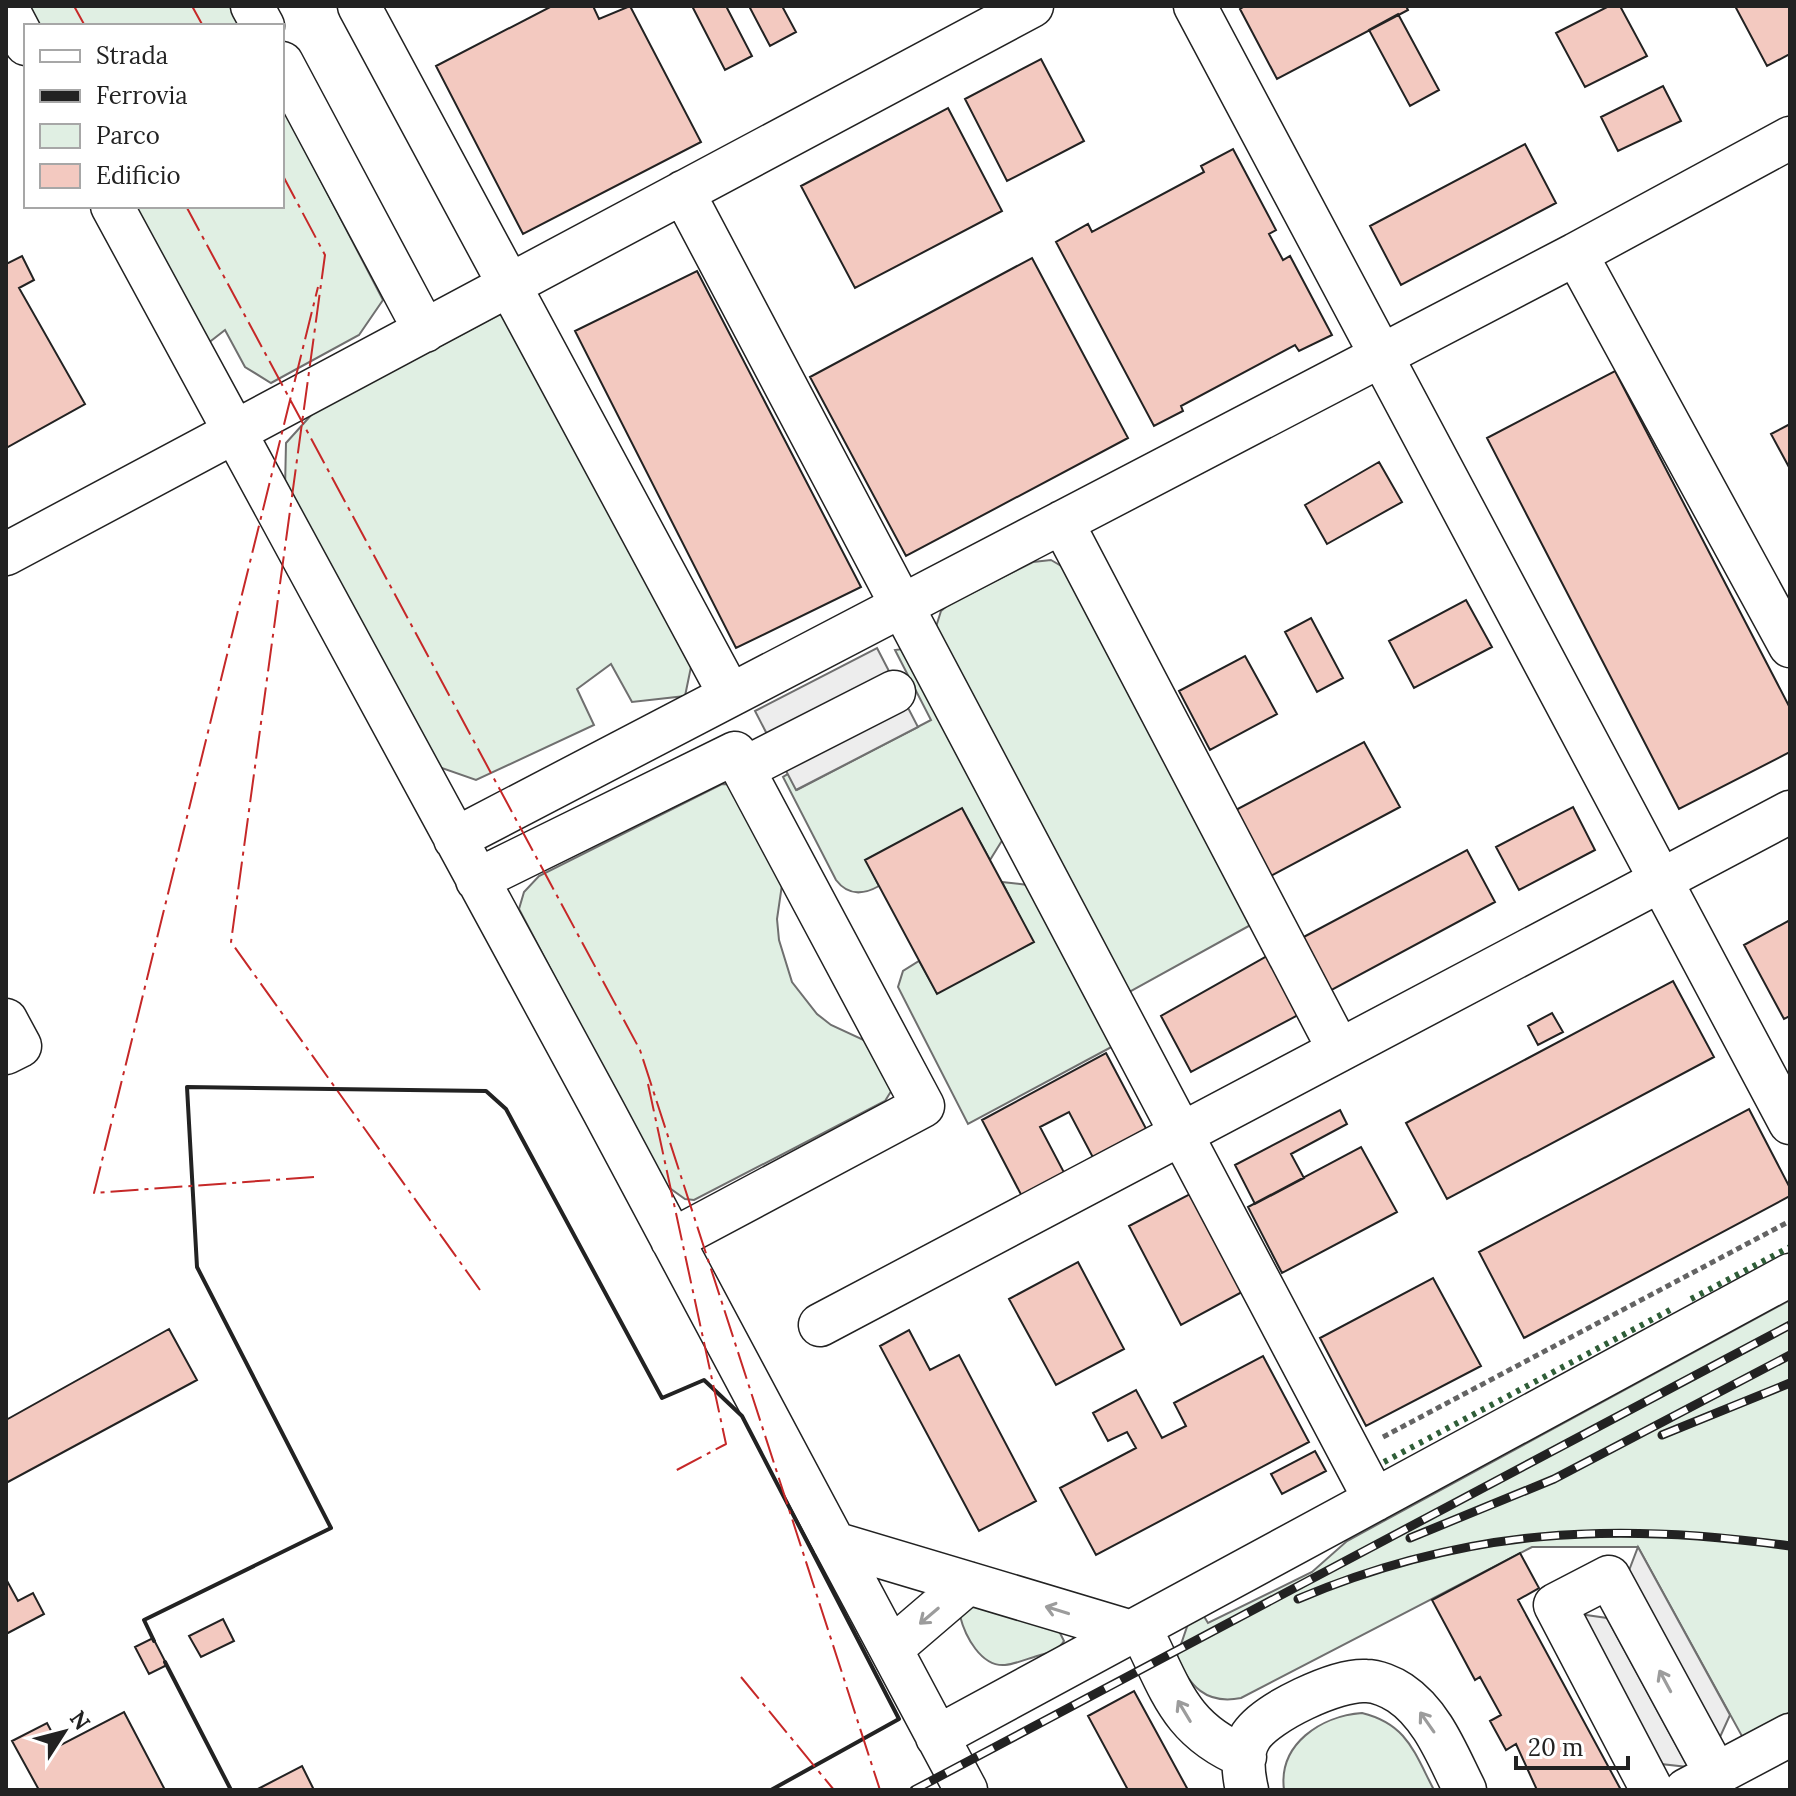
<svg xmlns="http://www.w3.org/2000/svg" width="1796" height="1796" viewBox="0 0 1796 1796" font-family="Lora,serif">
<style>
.green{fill:#e0efe3;stroke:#6f6f6f;stroke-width:2}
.parking{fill:#ededed;stroke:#6f6f6f;stroke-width:2}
.building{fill:#f3c9c0;stroke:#222;stroke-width:2}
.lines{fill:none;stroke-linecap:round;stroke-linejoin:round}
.minor-casing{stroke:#222;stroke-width:45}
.path{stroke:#646464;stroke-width:5;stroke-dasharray:6 4;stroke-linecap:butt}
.minor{stroke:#fff;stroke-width:42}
.rail-casing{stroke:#222;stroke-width:9}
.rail{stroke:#fff;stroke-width:6;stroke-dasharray:18;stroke-linecap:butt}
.hedge{stroke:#2f5e38;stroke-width:6;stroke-dasharray:4 6;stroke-linecap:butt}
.wall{stroke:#222;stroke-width:4}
.power{stroke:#c62828;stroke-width:2;stroke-dasharray:28 6 4 6;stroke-linecap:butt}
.oneway{stroke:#9c9c9c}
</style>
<rect width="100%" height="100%" fill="#fff"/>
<path class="green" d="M29,6h201l11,20h-201z
M282,106l101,194 -24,35 -88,48 -26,-16 -20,-37 -18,14 -73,-138h148z
M504,312l187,355 -6,29 -53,6 -21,-38 -34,25 17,36 -118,55 -40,-14 -151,-277 1,-46 27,-30z
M1051,560l17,10 188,352 -132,73 -189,-365 6,-19 7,-6 85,-43z
M903,649l100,190 -13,21 -28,-51 -96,51 13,26c-16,9 -31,10 -43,-6l-53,-103 5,-3 9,16 134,-70 -36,-70z
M722,784l14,1 47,93 -6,41 2,21 13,42 25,32 14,11 37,17 27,43 -10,16 -191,99 -9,-1 -21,-15 -145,-275 5,-17 15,-16z
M1002,882l26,3 89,159 -149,80 -70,-137 5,-16 16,-10 18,32 96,-51z
M1790,1300v412l-47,26 -105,-191h-106l-291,151c-35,7 -52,-12 -64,-42l12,-35 13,-8 6,10 104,-51 35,-31z
M975,1603l83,26 6,12c-6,10 -16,12 -27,15 -10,3 -22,8 -32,9 -24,2 -40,-29 -45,-49z
M1362,1713c45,11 52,39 72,77h-150c-6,-46 37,-74 78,-77z"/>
<path class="parking" d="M877,648l41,79 -122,63 -41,-79z
M1638,1547l92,168 -15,33 -90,-167z
M1572,1613l35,5 81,149 -36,-4z"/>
<path class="building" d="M552,6h41l6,13 31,-13 71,136 -178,92 -87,-168z
M692,6h34l26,50 -27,14z
M749,6h33l14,26 -26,14z
M1245,6h161l2,4 -131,69 -37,-70z
M1609,6h11l27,50 -62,31 -29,-54z
M1735,6h55v48l-23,12z
M1398,14l41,76 -29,16 -41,-76z
M1041,59l43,82 -77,40 -42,-82z
M1663,86l18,35 -63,30 -17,-34z
M948,108l54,103 -147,77 -54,-102z
M1525,144l31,59 -155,82 -31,-59z
M1233,149l43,81 -7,4 14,26 7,-4 42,79 -33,16 -4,-6 -114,61 2,5 -29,15 -98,-184 32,-18 4,8 112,-60 -3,-6z
M22,256l12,24 -15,8 66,116 -79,44v-184z
M1032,258l96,180 -222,118 -96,-179z
M697,271l164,316 -125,61 -161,-317z
M1615,371l175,337v44l-111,57 -192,-371z
M1790,424v45l-19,-35z
M1379,462l23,40 -75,42 -22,-39z
M1466,600l26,47 -78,41 -25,-47z
M1311,618l32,60 -26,14 -32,-60z
M1245,656l32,58 -67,36 -31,-59z
M1364,742l36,65 -133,71 -35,-66z
M1573,807l22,43 -76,40 -23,-43z
M962,808l72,134 -97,52 -72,-134z
M1467,850l28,52 -169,91 -28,-53z
M1790,920v96l-6,3 -40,-74z
M1269,955l31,59 -109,58 -30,-56z
M1673,981l41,76 -267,142 -41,-76z
M1552,1013l11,19 -25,13 -10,-19z
M1106,1053l45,85 -53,29 -29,-55 -29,15 28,53 -42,24 -44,-84z
M1749,1109l41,79v8l-266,142 -45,-86z
M1340,1110l7,14 -56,30 13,24 -49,26 -20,-39z
M1361,1147l36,65 -115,61 -34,-66z
M1190,1194l52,98 -61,33 -52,-99z
M1078,1262l46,87 -68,36 -47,-86z
M1433,1278l48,88 -115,60 -46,-88z
M169,1329l28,51 -191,103v-63z
M909,1330l21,40 29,-15 77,146 -57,30 -99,-185z
M1263,1356l46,86 -213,113 -36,-67 76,-40 -9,-16 -19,9 -15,-28 43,-23 26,48 24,-12 -12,-23z
M1315,1451l11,20 -44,23 -11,-20z
M1520,1553l19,35 -21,12 103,190h-84l-21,-46 -10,6 -16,-29 11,-6 -21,-38 -5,3 -43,-80z
M6,1579l12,22 15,-8 11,21 -38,20z
M223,1619l11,22 -33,16 -12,-21z
M153,1638l14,27 -18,9 -14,-27z
M1134,1691l54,99h-60l-40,-74z
M124,1712l41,78h-126l-27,-49 35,-18 12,23z
M302,1766l12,24h-58z"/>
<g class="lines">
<defs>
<path id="minor" d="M6,6l20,38
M252,6l11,20
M359,6l371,689
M1195,6l595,1117
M282,63l143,268
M683,192l692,1308
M112,206l491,904 363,680
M1576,254l214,-116
M1062,522l276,526
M6,554l1026,-548
M743,769l151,-77
M455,839l1121,-585 214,392
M477,880l258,-127 8,16 180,337 -251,134
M6,1020l14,26 -14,7
M820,1325l970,-513
M834,1543l298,89
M1140,1628c31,60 38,101 105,129
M891,1649l77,-66
M937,1737l853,-462
M1247,1790c-4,-17 -6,-39 4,-54 16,-24 86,-57 115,-55 11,0 25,6 34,12 33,22 48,64 65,97
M1652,1790l-97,-185 54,-28 107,197
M1686,1790l104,-55"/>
</defs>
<use href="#minor" class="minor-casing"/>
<path class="path" d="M1383,1437l407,-216"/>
<use href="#minor" class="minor"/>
<defs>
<path id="rail" d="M1662,1435l128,-52
M1410,1538l144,-59 236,-124
M1298,1599c166,-70 315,-78 492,-53
M914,1790l876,-465"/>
</defs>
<use href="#rail" class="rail-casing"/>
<use href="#rail" class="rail"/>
<path class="hedge" d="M1691,1299l99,-52
M1384,1462l286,-152"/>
<path class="wall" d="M154,1641l-10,-21 187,-92 -134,-261 -10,-180 299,4 20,18 156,289 42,-18 38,36 157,303 -128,71
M165,1662l66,128"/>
<path class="power" d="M74,6l11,20
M192,6l11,20
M282,174l43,81 -94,687 249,348
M186,206l454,844 240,740
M648,1084l78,360 -53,28
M314,1177l-220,16 224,-906
M741,1677l93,113"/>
</g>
<defs><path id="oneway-shaft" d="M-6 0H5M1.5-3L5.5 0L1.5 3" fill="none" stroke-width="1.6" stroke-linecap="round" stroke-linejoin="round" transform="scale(2)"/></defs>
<g class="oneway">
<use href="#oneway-shaft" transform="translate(1057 1610) rotate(-163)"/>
<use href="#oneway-shaft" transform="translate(929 1616) rotate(140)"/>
<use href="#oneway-shaft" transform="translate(1665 1681) rotate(-118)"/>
<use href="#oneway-shaft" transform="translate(1184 1711) rotate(-121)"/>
<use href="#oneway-shaft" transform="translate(1427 1722) rotate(-125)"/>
</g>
<rect width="1796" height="1796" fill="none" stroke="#222222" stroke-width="16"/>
<rect x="24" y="24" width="260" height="184" fill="#ffffff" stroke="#a7a7a7" stroke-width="2"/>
<rect x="40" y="50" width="40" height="12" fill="#ffffff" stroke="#a7a7a7" stroke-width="2"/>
<text x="96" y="64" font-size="24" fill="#222222">Strada</text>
<rect x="40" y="90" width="40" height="12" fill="#222222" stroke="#a7a7a7" stroke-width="2"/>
<text x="96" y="104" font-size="24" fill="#222222">Ferrovia</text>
<rect x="40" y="124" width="40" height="24" fill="#e0efe3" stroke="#a7a7a7" stroke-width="2"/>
<text x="96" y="144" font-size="24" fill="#222222">Parco</text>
<rect x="40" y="164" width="40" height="24" fill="#f3c9c0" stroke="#a7a7a7" stroke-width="2"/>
<text x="96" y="184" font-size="24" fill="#222222">Edificio</text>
<g transform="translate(64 1732) rotate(54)" stroke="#ffffff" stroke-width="6" paint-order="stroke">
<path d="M0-6L14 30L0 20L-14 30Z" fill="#222222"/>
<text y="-12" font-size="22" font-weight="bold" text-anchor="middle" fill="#222222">N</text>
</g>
<path d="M1516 1756v12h112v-12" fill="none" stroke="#222222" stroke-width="4"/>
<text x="1528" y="1756" font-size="24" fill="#222222" stroke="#ffffff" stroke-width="6" paint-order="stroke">20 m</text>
</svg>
